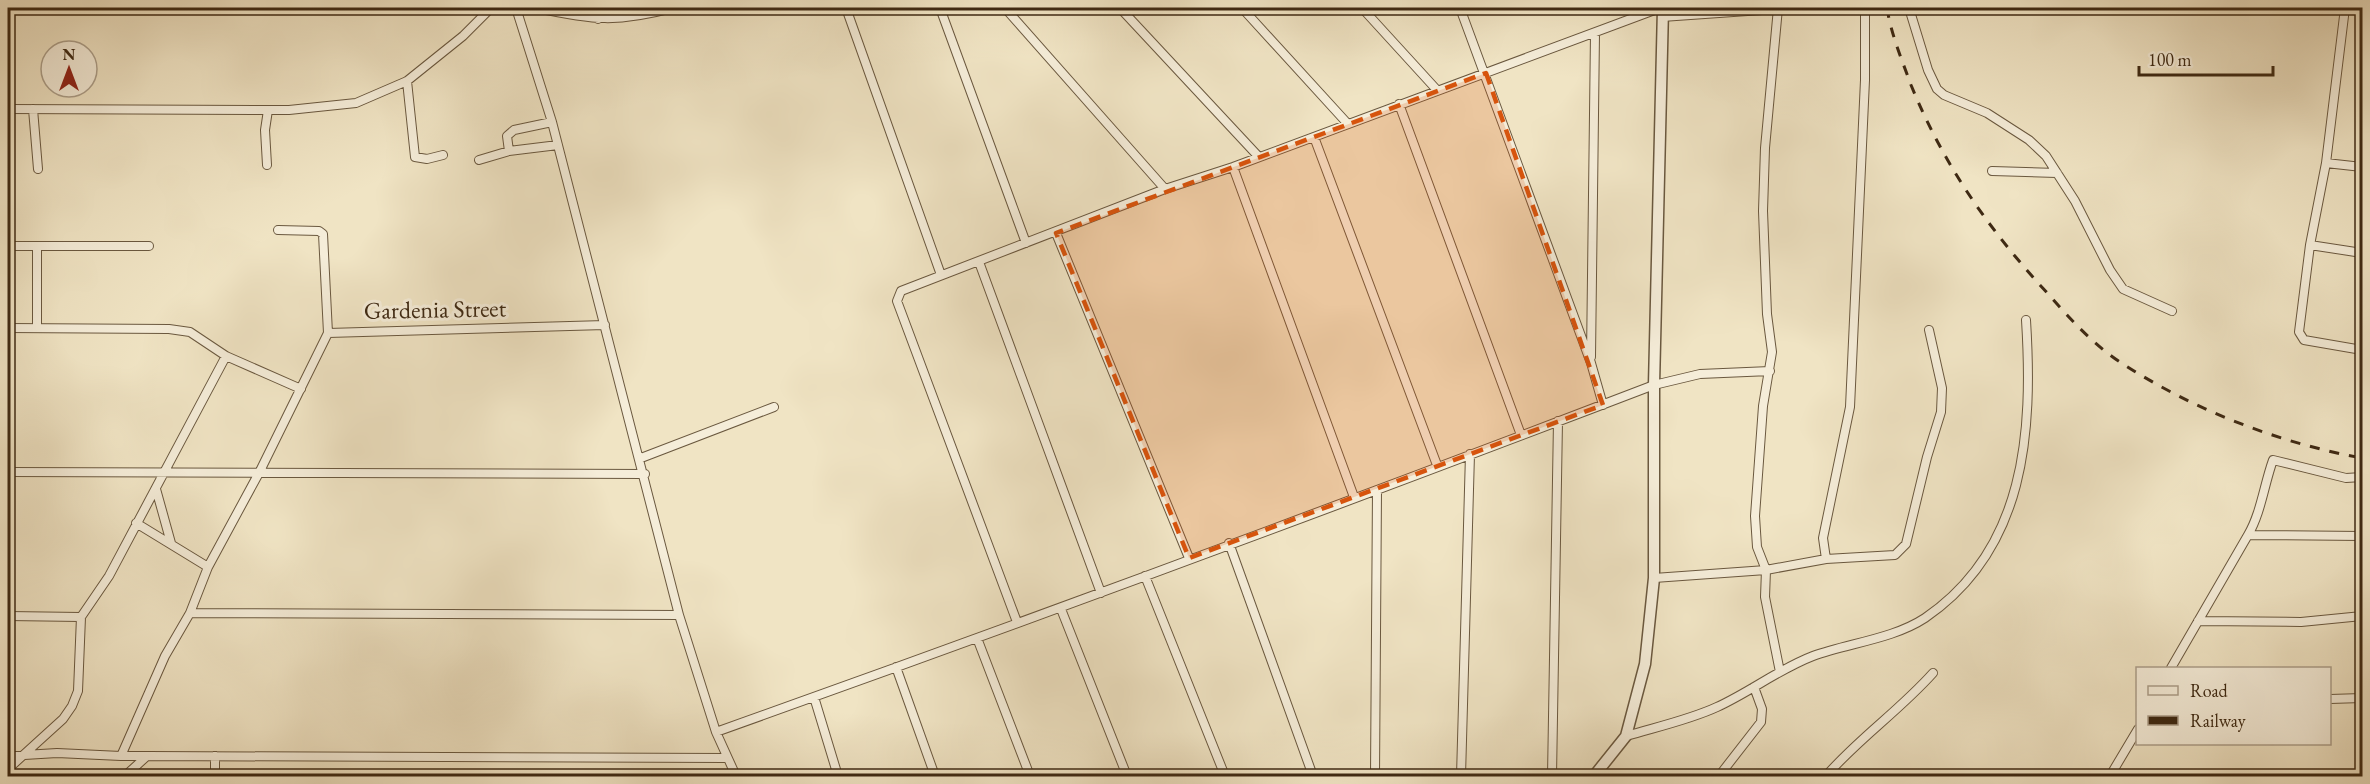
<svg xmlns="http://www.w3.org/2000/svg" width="2370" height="784" viewBox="0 0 2370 784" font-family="'EB Garamond',serif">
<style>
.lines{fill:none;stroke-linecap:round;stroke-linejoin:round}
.minor-casing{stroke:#6a583f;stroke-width:10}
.tertiary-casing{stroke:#6a583f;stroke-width:13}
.minor{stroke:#f5edd9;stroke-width:8}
.tertiary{stroke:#f5edd9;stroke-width:10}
.rail{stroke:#3e2913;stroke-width:3;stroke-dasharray:10 10;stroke-linecap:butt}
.marked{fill:#d7540d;fill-opacity:0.2;stroke:#d7540d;stroke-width:4.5;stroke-dasharray:12 8;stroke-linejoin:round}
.labels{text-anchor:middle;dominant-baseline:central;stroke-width:6;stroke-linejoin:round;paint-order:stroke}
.street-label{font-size:24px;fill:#3e2913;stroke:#f5edd9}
</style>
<rect width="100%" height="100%" fill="#f0e4c4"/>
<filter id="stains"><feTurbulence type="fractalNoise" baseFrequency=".00333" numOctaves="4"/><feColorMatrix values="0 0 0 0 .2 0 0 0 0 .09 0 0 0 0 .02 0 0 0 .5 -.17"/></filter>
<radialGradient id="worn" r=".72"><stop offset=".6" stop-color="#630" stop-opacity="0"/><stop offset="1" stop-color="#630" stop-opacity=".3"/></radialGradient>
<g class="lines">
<defs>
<path id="minor" d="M516,8l36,114 127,493 37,117 20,44
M537,8c56,12 80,15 136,0
M846,8l95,267
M940,8l86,235
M1005,8l160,181
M1120,8l138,148
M1242,8l105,115
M1362,8l74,81
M1460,8l131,355 12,42
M1778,8l-13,140 -2,63 4,103 5,38 -9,54 -8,110 2,31 9,23 60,-11 69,-4 11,-11 21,-87 14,-45 1,-24 -13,-58
M1909,8l19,62 9,19 7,6 43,18 42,27 17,16 29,45 35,69 13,19 49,22
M2345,8l-19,155 -16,82 -11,87 5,8 58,10
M1662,17l127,-9
M598,19v-11
M407,81l8,76 12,2 16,-4
M1399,104l122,331
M8,109l281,1 67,-7 51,-22 56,-45 28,-28
M33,109l5,60
M1314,137l123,328
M509,151l-2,-15 7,-6 38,-8
M479,160l30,-9 49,-6
M2326,163l36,4
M267,165l-2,-35 3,-20
M1233,167l121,330
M1992,171l65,2
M278,230l41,1 4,3 5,99
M1056,233l133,325
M2310,245l52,8
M8,246h141
M37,247v81
M979,262l122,331
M8,328l161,1 21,3 36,24 -117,220 -28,41 -3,74 -6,15 -9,13 -55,50
M226,356l75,33
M1591,357l4,-324
M641,458l133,-51
M8,472l637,2
M156,489l15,54
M136,523l72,44
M2248,535c13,-22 16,-50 25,-75l73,18 16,-1
M1229,543l84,233
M1826,559l-3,-21 27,-131 15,-327v-72
M1145,576l80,200
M1654,578l112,-8 -1,27 15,75
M1061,609l66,167
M190,613l489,2
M8,616l73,1
M2198,621l103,1 61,-6
M1017,622l-120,-321 4,-10 264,-102 68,-22 427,-159
M977,638l53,138
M896,667l39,109
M2171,668l77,-133 114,1
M814,697l24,79
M2330,699l32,-1
M716,732c314,-112 627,-228 938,-347l46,-11 70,-3
M1626,736c30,-9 63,-16 91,-29 33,-15 62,-38 96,-51 36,-13 80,-17 112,-38 101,-69 108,-186 101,-298
M8,756l49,-3 64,3
M147,756l580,2
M125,776l22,-20h-26l44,-100 25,-43 18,-46 52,-96 68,-138 277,-8
M215,776v-20
M1375,776l2,-286
M1461,776l9,-322
M1552,776l6,-355
M1719,776l42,-54 1,-13 -8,-22
M1826,776c33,-38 73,-65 107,-103
M2110,776l28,-47"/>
<path id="tertiary" d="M1594,776l32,-40 19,-72 9,-86v-193l9,-377"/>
</defs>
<use href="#minor" class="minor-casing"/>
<use href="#tertiary" class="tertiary-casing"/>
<use href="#minor" class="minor"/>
<use href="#tertiary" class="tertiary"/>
<path class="rail" d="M1887,8c4,26 15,52 24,77 34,83 79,146 139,211 21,24 46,51 73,68 71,46 156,79 239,94"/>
</g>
<path class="marked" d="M1486,73l117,332 -414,153 -133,-325z"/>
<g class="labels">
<g class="street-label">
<text transform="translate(435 309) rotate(-1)">Gardenia Street</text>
</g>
</g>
<rect width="2370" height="784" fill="none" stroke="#f0e4c4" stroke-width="30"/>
<rect x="9" y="9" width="2352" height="766" fill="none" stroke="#3e2913" stroke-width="3"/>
<rect x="15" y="15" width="2340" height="754" fill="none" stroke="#3e2913" stroke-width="1.5"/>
<rect x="2136" y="667" width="195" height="78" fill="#f5edd9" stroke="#ac9f8a" stroke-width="1.5"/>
<rect x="2148" y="686" width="30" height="9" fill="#f5edd9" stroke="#ac9f8a" stroke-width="1.5"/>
<text x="2190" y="697" font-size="18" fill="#3e2913">Road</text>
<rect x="2148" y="716" width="30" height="9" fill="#3e2913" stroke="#ac9f8a" stroke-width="1.5"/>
<text x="2190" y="727" font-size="18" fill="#3e2913">Railway</text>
<g transform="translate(69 69)"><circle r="28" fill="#f5edd9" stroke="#ac9f8a" stroke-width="1.5"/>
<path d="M0-4.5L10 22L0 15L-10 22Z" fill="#8f2418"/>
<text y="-9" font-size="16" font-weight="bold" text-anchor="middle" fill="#3e2913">N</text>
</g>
<path d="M2139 66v9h134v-9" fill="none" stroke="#3e2913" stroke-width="3"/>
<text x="2148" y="66" font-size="18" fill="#3e2913" stroke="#f5edd9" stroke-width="4.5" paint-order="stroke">100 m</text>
<rect width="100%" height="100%" filter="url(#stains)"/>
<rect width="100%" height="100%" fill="url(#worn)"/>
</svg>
